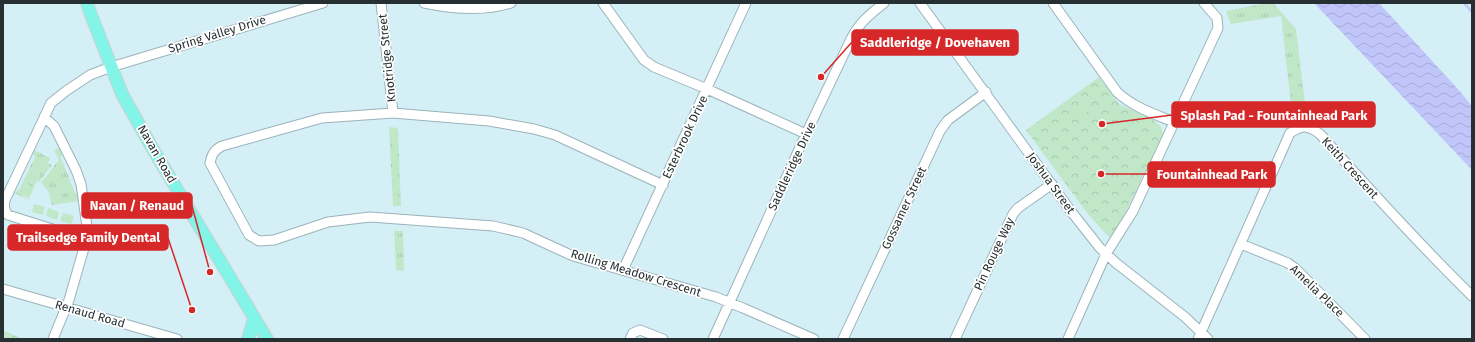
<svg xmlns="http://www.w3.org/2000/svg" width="1475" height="342" viewBox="0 0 1475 342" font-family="'Fira Sans',sans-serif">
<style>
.grass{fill:url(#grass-tufts)}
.forest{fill:url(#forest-crowns)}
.garden{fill:#c1e7c9}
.water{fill:url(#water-waves)}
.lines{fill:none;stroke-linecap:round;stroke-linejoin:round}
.stream{stroke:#c1c6fa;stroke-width:2.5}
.minor-casing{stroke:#9ab3ba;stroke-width:11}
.major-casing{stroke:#cfd1d2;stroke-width:14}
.minor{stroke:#fff;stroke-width:9}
.major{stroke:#82f4e8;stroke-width:12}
.labels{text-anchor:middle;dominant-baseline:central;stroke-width:3.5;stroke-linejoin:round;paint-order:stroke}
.street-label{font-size:12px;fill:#263032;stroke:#fff}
.leader{fill:none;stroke:#d62828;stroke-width:1.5}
.callout-dot{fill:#d62828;stroke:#fff;stroke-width:1.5}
.callout{fill:#d62828;stroke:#d62828;stroke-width:1.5}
.callout-label{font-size:13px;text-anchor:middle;font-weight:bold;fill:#fff}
</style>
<defs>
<pattern id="grass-tufts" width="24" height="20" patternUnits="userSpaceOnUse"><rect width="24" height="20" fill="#c1e7c9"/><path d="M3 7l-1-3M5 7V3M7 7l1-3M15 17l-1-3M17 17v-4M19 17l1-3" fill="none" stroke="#a6c6ad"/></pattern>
<pattern id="forest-crowns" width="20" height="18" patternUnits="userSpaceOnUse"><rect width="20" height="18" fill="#c1e7c9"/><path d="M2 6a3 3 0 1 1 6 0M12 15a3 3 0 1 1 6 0" fill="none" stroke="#a6c6ad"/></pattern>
<pattern id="water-waves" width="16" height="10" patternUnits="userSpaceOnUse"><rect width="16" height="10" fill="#c1c6fa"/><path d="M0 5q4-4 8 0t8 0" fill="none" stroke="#a6aad7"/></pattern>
</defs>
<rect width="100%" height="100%" fill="#d5eff6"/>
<path class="grass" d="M1267,3h6l23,26 10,82 -14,2 -11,-97 -50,8 -5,-13z
M389,127l9,1 3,78h-8z
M60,147l2,6 -1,5 14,35 4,2 1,6 -29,4c0,-10 -3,-16 -10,-22l18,-23 -5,-10z
M34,150l16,8 -2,5 4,2 -13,17 -2,-1 3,-7 -12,7 7,4 -1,3 -8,-4 -5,10 9,6h-1l-15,-7 5,-3 16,-33 -2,-5z
M394,231h9l1,40 -8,-1z"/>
<path class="forest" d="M1099,77l20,27 36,17 6,6 2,8 -47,97 -6,5 -6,-5 -17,-19 -61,-83z
M3,330l19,9h-19z"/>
<path class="garden" d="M1089,105l2,2v4l-6,2h-5l-1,-6z
M39,157l8,3 -5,11 -8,-4z
M32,171l8,3 -5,11 -8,-4z
M26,184l8,4 -5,10 -8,-4z
M34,204l11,3 -2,8 -11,-3z
M48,208l11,4 -2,8 -11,-4z
M63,213l11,3 -3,8 -11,-3z"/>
<path class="water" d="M1314,3h65l78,85 15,18v64z"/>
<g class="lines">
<path class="stream" d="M1464,3l8,9"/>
<defs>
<path id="minor" d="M381,3l12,110
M424,3c29,6 59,9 87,0
M603,3l41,57 10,7 53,22 99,45
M920,3l150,207 30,38 16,15 69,54 23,22
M1053,3l64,89c16,15 37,22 57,30
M44,117l10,9 22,44 5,14 7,50 -19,66 -16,39
M663,185l-108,-50 -21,-6 -45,-8 -96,-8 -71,5 -100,28c-8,4 -10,8 -12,17l39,72 10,6 15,-1 54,-18 42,-5 123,9 30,7 50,23 143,41 27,11 71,31
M87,240l-79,-25c-4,-5 -4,-9 -3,-15l46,-97 15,-12 24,-16 21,-8 212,-64
M1241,244l47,19 8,6 69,70
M623,270l123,-267
M3,289l174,50
M630,339l3,-6 7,-3 23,9
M713,339l93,-205 45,-95c9,-17 18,-24 33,-36
M843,339l97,-208 8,-11 38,-28
M955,339l58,-125 5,-6 34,-24
M1068,339l38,-85 27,-43 85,-183 -1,-10 -13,-15
M1198,339l92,-206c13,-8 17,-8 30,1 49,55 99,110 152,162"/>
<path id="major" d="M87,3l4,12 31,79 32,57 113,188
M248,339l6,-20"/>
</defs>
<use href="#minor" class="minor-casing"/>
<use href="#major" class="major-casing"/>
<use href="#minor" class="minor"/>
<use href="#major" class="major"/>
</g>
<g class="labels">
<g class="street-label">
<text transform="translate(217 34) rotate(-17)">Spring Valley Drive</text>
<text transform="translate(387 58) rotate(-96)">Knotridge Street</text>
<text transform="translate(685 137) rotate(-65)">Esterbrook Drive</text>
<text transform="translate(157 154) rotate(60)">Navan Road</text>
<text transform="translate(792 166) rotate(-65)">Saddleridge Drive</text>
<text transform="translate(1350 168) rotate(48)">Keith Crescent</text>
<text transform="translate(1051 183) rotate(54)">Joshua Street</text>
<text transform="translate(904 208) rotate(-65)">Gossamer Street</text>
<text transform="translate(994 254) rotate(-65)">Pin Rouge Way</text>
<text transform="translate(636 273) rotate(17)">Rolling Meadow Crescent</text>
<text transform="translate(1317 291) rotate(44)">Amelia Place</text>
<text transform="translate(90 314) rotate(16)">Renaud Road</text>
</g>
</g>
<path class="leader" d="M821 77L852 42M1102 124L1172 115M1101 174L1148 174M210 272L192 206M192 310L168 238"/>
<g class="callout-dot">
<circle cx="821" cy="77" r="4"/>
<circle cx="1102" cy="124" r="4"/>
<circle cx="1101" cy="174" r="4"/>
<circle cx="210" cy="272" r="4"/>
<circle cx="192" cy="310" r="4"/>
</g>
<g class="callout">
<rect x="852" y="30" width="166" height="25" rx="4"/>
<rect x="1172" y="102" width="203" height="25" rx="4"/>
<rect x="1148" y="162" width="127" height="25" rx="4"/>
<rect x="82" y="193" width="110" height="25" rx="4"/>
<rect x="8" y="225" width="160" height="25" rx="4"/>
</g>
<g class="callout-label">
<text x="935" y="47">Saddleridge / Dovehaven</text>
<text x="1274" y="120">Splash Pad - Fountainhead Park</text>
<text x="1212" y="179">Fountainhead Park</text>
<text x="137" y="210">Navan / Renaud</text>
<text x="88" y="242">Trailsedge Family Dental</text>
</g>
<rect width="1475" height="342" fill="none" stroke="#263032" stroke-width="8"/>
</svg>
